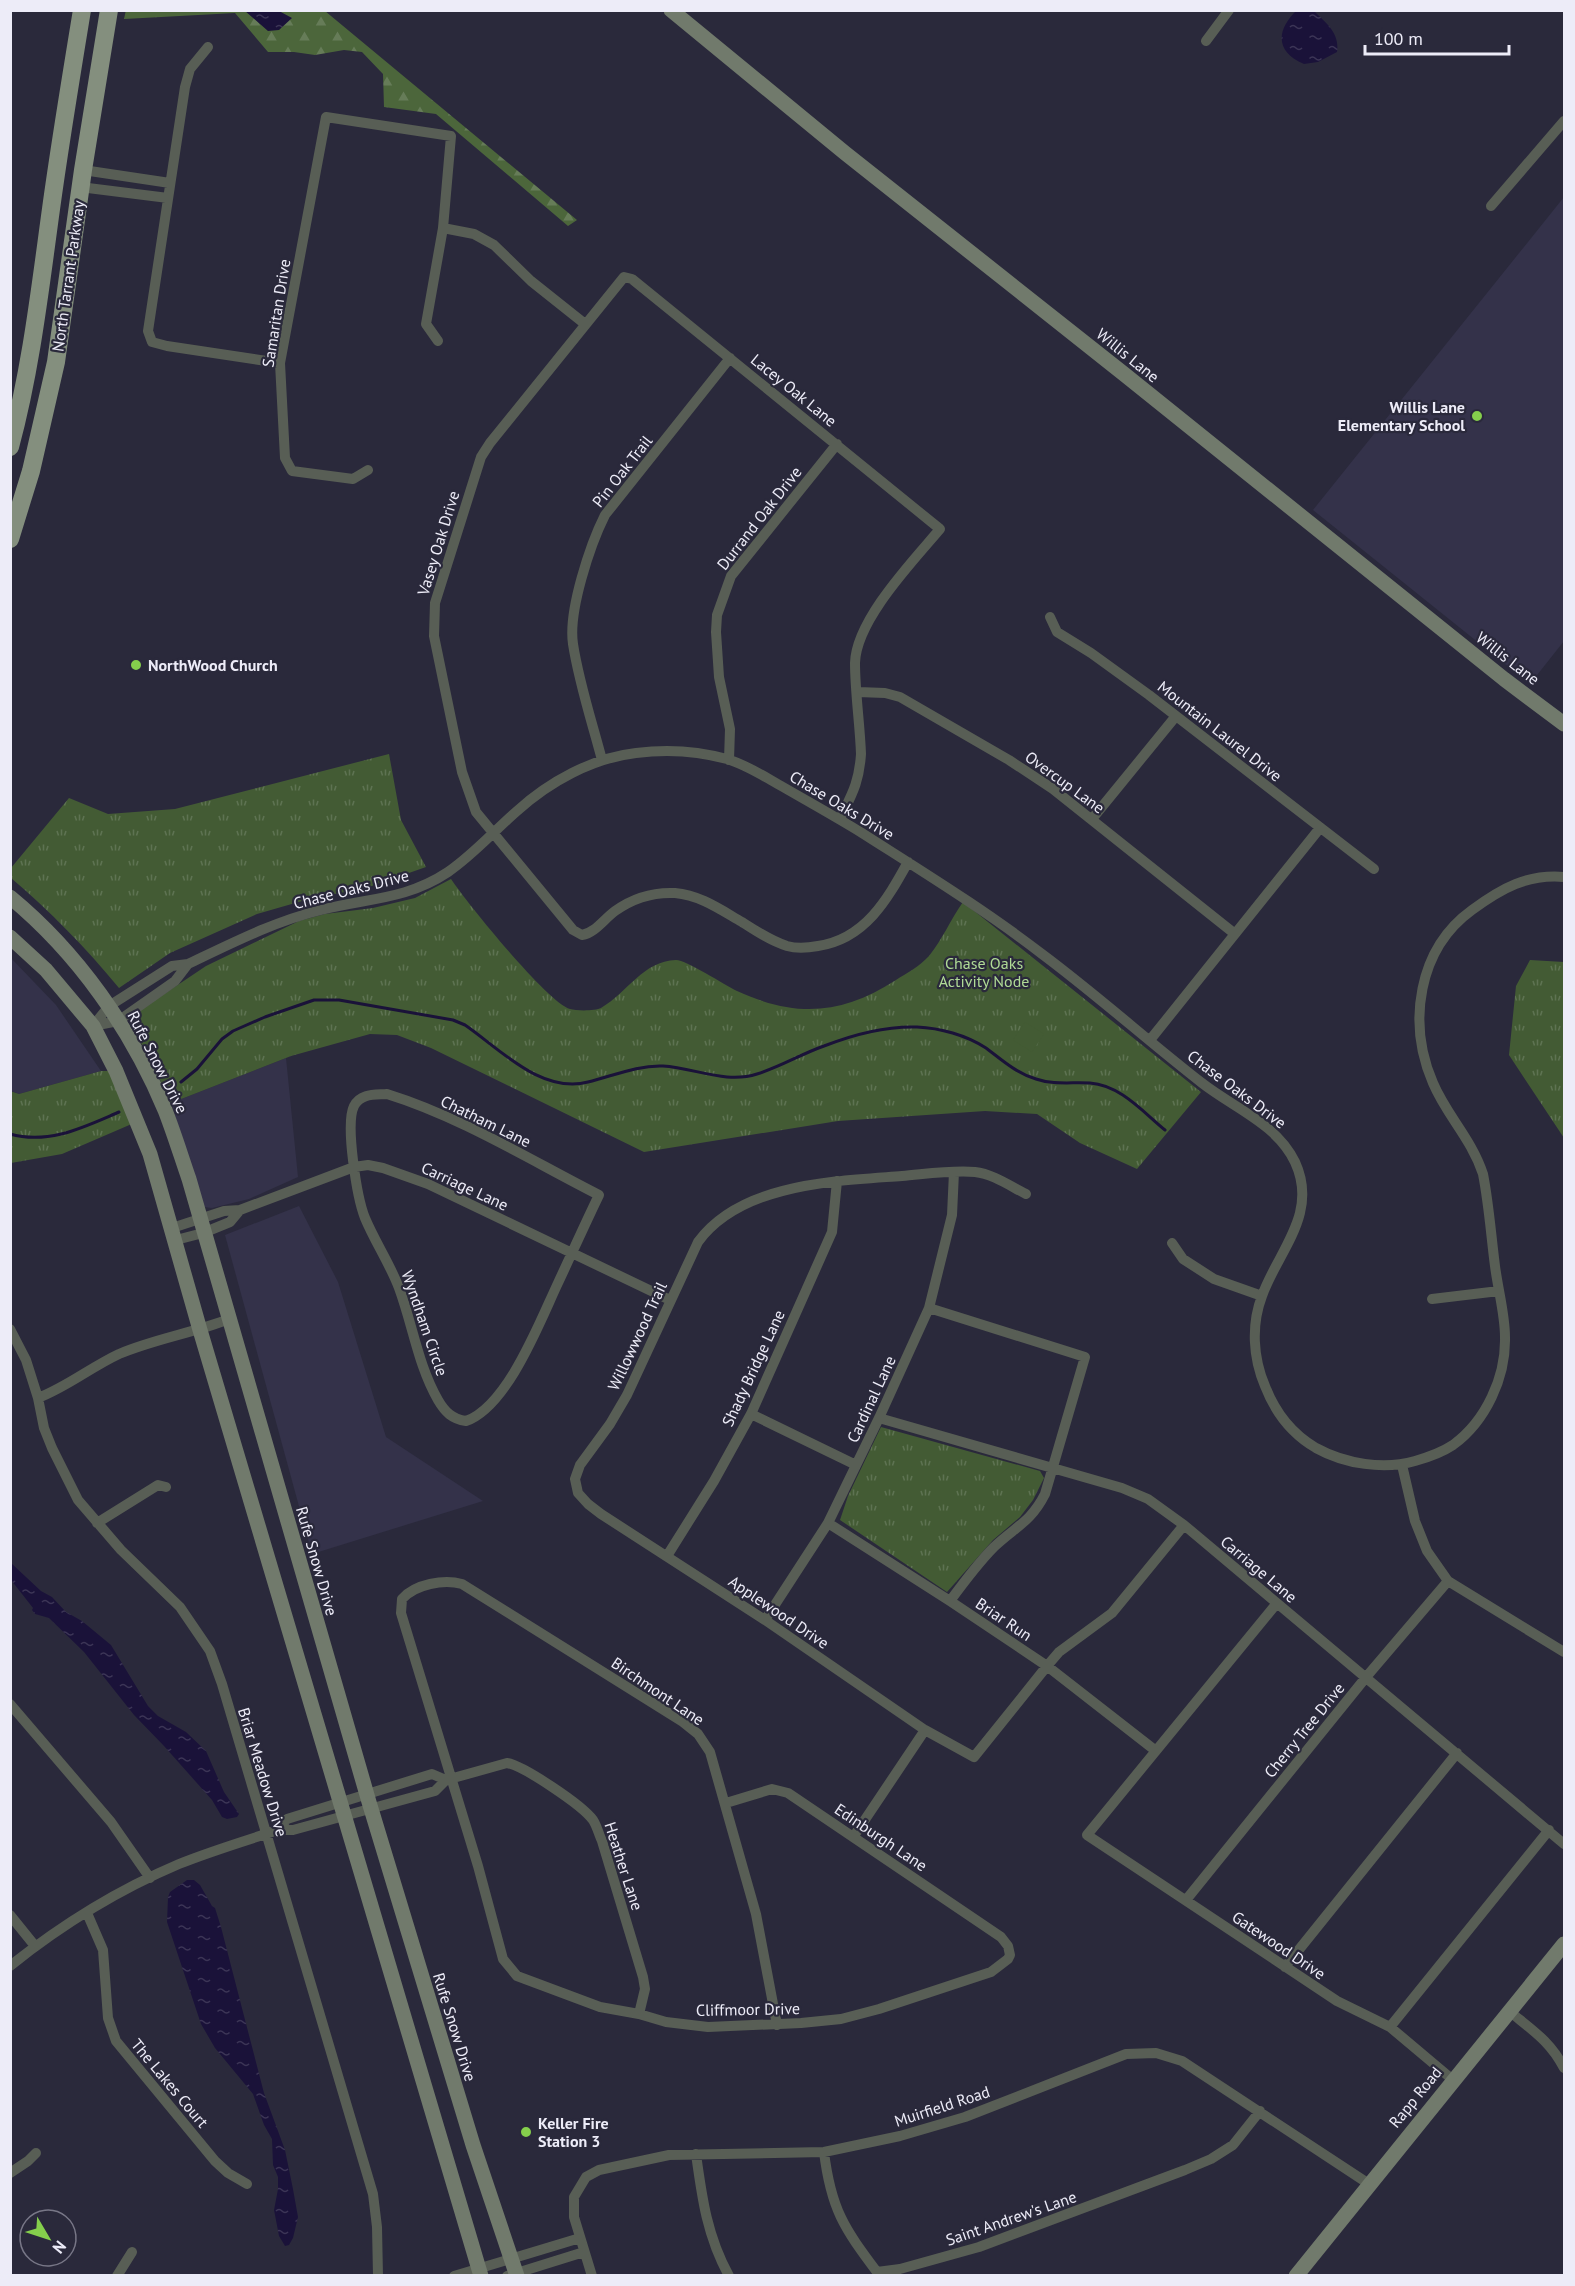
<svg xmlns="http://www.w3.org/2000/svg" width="1575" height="2286" viewBox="0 0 1575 2286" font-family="'PT Sans',sans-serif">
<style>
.built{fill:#34324a}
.grass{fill:url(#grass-tufts)}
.forest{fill:url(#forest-firs)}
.garden{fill:#435b34}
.water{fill:url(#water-ripples)}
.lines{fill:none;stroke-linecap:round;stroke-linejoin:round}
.stream{stroke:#1a1239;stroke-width:3}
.street{stroke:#585e55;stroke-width:10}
.secondary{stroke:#717a6c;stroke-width:15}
.primary{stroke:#848f7e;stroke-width:18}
.poi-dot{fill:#85cf4c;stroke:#2a293b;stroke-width:2}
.labels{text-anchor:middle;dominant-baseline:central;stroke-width:4.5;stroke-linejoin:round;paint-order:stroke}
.street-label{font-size:16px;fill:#edecf8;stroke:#2a293b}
.poi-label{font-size:16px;font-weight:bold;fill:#edecf8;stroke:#2a293b;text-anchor:start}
.park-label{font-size:16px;fill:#b0db96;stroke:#2a293b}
</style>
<defs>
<pattern id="grass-tufts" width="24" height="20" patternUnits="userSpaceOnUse" patternTransform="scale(1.5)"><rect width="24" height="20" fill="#435b34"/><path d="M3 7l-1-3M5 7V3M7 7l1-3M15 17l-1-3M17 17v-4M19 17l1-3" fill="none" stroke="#5e7352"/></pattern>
<pattern id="forest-firs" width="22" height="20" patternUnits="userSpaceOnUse" patternTransform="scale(1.5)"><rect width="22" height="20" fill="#4c663b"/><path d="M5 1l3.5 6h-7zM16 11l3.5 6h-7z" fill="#667c58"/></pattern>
<pattern id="water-ripples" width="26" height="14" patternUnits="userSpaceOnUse" patternTransform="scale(1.5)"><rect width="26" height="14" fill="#1a1239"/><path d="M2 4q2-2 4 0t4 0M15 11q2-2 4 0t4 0" fill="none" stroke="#3c3556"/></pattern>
</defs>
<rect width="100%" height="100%" fill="#2a293b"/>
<path class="built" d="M1564,197v444l-34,43 -217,-174z
M10,957l46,48 45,66 -82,23 -8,-3z
M286,1058l12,119 -49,22 -37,9 -8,-1 -33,-104z
M299,1206l39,76 48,155 97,64 -171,53 -87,-319z"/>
<path class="grass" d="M389,754l12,66 25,47 -60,21 -57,11 -52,15 -87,39 -51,35c-33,-40 -69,-77 -108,-110v-10l58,-70 39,16 67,-5z
M451,879c16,24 97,124 119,130 6,2 26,2 31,-1 27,-16 42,-47 75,-48 10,0 49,25 61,31 59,27 105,24 159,-11 11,-7 24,-14 33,-24 13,-16 22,-37 34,-54l238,190 -64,77 -57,-26 -43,-29 -52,-3 -147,10 -194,31 -213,-104 -34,-13 -27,-1 -79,22 -120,47 -23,-48 -17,-29 2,-11 73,-49 93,-45 26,-7 48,-6 42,-10z
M1530,960l34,2v176l-55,-83 7,-69z
M101,1071h9l24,52 -72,31 -51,9 -1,-72 9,3z
M881,1427l159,44 4,7 -11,22 -13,17 -27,23 -46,52 -107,-72 8,-24z"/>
<path class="forest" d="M126,10l199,1 252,209 -9,6 -132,-112 -52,-7 -1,-33 -21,-22 -18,-2 -29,5 -21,-3h-26l-33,-39 -111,6z"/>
<path class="garden" d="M1025,1022l19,12 -12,18 -19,-12z"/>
<path class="water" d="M1297,10l17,1c12,12 26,22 23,41l-19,10 -14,2c-29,-12 -28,-34 -7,-54z
M245,11h34l13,7 -13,12 -11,1z
M11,1563l30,28 11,6 14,15 16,9 29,24 37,61 10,10 28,16 20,19 18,41 15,22 -2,3 -10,2 -5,-2 -10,-17 -48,-54 -30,-31 -50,-63 -35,-34 -14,-4 -3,-4 1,-2 -22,-28z
M187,1880h7l6,5 12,21 3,2 6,19 43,166 21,57 8,39 5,28 -5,21 -4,7 -4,1 -6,-10 -5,-26 4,-21v-12l-5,-12 -1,-26 -8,-14 -11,-31 -38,-46 -14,-24 -34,-102 1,-25 2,-5z"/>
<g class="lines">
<path class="stream" d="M181,1082l16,-13 25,-30 11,-8 32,-14 49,-17h25l114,20 12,5c35,24 76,69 123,57 25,-6 49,-17 75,-16 32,2 63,18 94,8 23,-7 44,-20 67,-28 28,-11 63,-20 93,-19 23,1 49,8 69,21 16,12 30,25 50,31 17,6 35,3 54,4 30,2 53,29 75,47
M10,1134c39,11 74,-7 109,-22"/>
<path class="street" d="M1206,41l23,-31
M208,47l-18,22 -5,18 -37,244 4,11 15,4 113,17
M83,170l87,13
M80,187l88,11
M1491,206l73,-85
M443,228l31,6 20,11 37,36 54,43
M368,470l-15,9 -61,-8 -7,-13 -5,-95 46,-246 125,19 -8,92 -17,96 12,17
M1050,617l7,15 34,21 58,42 225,174
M858,692l27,1 15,4 109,63 44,29 182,145
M602,760c-10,-38 -23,-77 -29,-116 -5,-33 17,-99 32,-129l125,-157
M729,760l1,-31 -11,-52 -3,-45 1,-17 14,-39 106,-132
M840,819c12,-25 19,-36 21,-65 -1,-29 -6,-62 -6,-91 1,-43 58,-102 85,-134l-308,-250 -8,-2 -134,166 -9,14 -46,146 -1,33 28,136 14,40 97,118 9,5c13,-2 22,-16 33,-24 18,-13 38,-19 60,-18 25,2 46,17 67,29 14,9 29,19 45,24 11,3 20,2 31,0 47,-7 69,-46 90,-84
M1092,819l84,-103
M93,1026l16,-20 63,-40 16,-2c42,-20 87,-43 133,-54 46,-12 85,-10 127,-38 25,-17 46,-41 69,-61 32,-29 75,-53 119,-58 30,-4 62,-2 91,6 20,6 38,18 56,28 26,15 53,30 79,46 61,39 123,77 180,121 55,41 106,87 160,129 32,25 75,41 93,79 24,52 -17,89 -33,134 -11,29 -9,62 3,90 10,26 27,48 51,62 29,16 68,22 99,13 14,-4 26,-8 38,-16 33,-24 53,-68 52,-108 0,-23 -7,-47 -10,-71 -4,-31 -6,-61 -12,-92 -12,-36 -36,-58 -50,-91 -26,-60 -15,-134 39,-173 30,-22 55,-36 92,-33
M93,1026l25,-5 57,-40 13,-17
M1150,1040l170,-212
M387,1094c74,23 143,66 212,101 -14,29 -27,58 -41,88 -18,38 -50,123 -92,138 -14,-2 -21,-9 -28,-21 -20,-35 -25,-74 -39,-112 -9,-24 -24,-46 -34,-70 -8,-20 -20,-94 -11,-112 7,-13 21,-11 33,-12z
M1026,1194c-16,-8 -33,-20 -51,-22 -24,-2 -49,2 -73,4 -66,5 -161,7 -204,66l-71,153 -17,29 -30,41 -5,14 3,14 10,11 13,10 164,106 160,110 49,27 73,-91 12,-14 53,-39 72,-88
M172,1228l52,-17 16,-1 114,-43 14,-2 15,3 45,16 242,116
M176,1240l27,-7 27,-11 10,-12
M1172,1243l11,16 31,20 48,17
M1432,1299l67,-8
M929,1308l156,49 -40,137c-14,28 -30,33 -51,53 -16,16 -30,35 -44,54
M10,1329l16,31 12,38 6,30 8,20 26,52 43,50 59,57 30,44 12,33 151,510 4,33 1,49
M38,1398c29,-11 53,-31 81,-44 35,-15 74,-21 110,-35
M751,1414l105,51
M879,1418l243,70 26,11 36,26 380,319
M1402,1465l13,56 12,30 21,30 116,71
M97,1523l61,-38 8,2
M828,1523l122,78 97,65 109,85
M667,1556l47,-75 37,-67 81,-182 5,-51
M1277,1603l-190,232 250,166 53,26 63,53
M765,1620l63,-97 51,-105 50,-110 23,-93 2,-43
M10,1704l101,118 39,56
M726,1803l46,-14 16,4 213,144 7,9 2,9 -2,4 -17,13 -112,37 -38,10 -40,4 -93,4 -42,-5 -27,-8 -39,-7 -83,-31 -14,-17 -25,-93 -77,-253 1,-14c13,-15 42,-20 60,-15l221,138 15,12 12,18 46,162 21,111
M278,1830l9,-11 145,-45 14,6
M854,1836l71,-106
M1186,1900l181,-224 81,-95
M87,1913l16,37 5,68 8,23 99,120 13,12 19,11
M10,1915l25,31
M10,1966c50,-40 110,-77 169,-102 32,-13 66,-23 99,-34h15l142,-39 11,-11 61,-17c17,3 75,42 86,57 4,6 6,15 9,21l41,136 2,12 -6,25
M1285,1967l172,-214
M1509,2011c23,19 41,30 55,57
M1390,2027l159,-197
M824,2152c7,57 20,76 53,120l23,-3 79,-22 206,-77 26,-11 22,-14 27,-34
M696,2154c6,44 11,82 33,122
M10,2173l18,-12 8,-8
M117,2276l15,-24
M454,2276l126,-38
M507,2276l77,-24
M592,2276l-18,-59v-20l12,-20 13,-7 70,-15 155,-3 76,-16 65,-19 161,-63 30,-1 26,8 187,123"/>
<path class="secondary" d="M671,10l174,143 279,221 380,305 60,45
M10,897c68,56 121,132 155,213 9,23 16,46 24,69l180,623 104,343 44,131
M10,937l36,33 47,56 23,45 34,83 50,176 281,946
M1296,2276l268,-332"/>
<path class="primary" d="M10,447c21,-78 30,-158 41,-238 9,-66 20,-132 31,-199
M10,539l21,-68 25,-109 27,-192 26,-160"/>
</g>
<g class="poi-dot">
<circle cx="1477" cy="416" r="6"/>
<circle cx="136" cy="665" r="6"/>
<circle cx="526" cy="2132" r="6"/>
</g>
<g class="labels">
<g class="street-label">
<text transform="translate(68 276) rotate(-82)">North Tarrant Parkway</text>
<text transform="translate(276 313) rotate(-81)">Samaritan Drive</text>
<text transform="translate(1128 355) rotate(39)">Willis Lane</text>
<text transform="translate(794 390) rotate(39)">Lacey Oak Lane</text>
<text transform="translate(622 471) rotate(-52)">Pin Oak Trail</text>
<text transform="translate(759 518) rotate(-52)">Durrand Oak Drive</text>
<text transform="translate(438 543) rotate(-73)">Vasey Oak Drive</text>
<text transform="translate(1508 658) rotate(38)">Willis Lane</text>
<text transform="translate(1220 731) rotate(38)">Mountain Laurel Drive</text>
<text transform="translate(1065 782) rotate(36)">Overcup Lane</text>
<text transform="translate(842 805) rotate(31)">Chase Oaks Drive</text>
<text transform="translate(351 889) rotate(-14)">Chase Oaks Drive</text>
<text transform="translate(158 1062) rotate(63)">Rufe Snow Drive</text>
<text transform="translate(1237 1089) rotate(37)">Chase Oaks Drive</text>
<text transform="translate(486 1121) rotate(26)">Chatham Lane</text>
<text transform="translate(465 1186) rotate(25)">Carriage Lane</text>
<text transform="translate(425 1323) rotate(71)">Wyndham Circle</text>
<text transform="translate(637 1336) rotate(-65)">Willowwood Trail</text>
<text transform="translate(753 1368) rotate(-65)">Shady Bridge Lane</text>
<text transform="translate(871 1399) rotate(-65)">Cardinal Lane</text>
<text transform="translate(317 1561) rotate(74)">Rufe Snow Drive</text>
<text transform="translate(1259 1569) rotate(40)">Carriage Lane</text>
<text transform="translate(779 1612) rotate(34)">Applewood Drive</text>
<text transform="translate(1004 1619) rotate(34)">Briar Run</text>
<text transform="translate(658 1691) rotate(34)">Birchmont Lane</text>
<text transform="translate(1304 1730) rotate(-51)">Cherry Tree Drive</text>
<text transform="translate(263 1772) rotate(73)">Briar Meadow Drive</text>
<text transform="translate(881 1837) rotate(34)">Edinburgh Lane</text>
<text transform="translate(624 1866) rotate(72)">Heather Lane</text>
<text transform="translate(1279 1945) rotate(34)">Gatewood Drive</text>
<text transform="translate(748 2009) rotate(-1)">Cliffmoor Drive</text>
<text transform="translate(455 2027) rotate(73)">Rufe Snow Drive</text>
<text transform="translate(170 2083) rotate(50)">The Lakes Court</text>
<text transform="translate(1415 2097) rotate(-51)">Rapp Road</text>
<text transform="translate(942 2106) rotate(-18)">Muirfield Road</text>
<text transform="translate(1011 2218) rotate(-19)">Saint Andrew's Lane</text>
</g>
<g class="poi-label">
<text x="1465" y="407" text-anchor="end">Willis Lane<tspan x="1465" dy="18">Elementary School</tspan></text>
<text x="148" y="665">NorthWood Church</text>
<text x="538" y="2123">Keller Fire<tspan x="538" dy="18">Station 3</tspan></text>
</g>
<g class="park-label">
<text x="984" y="963">Chase Oaks<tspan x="984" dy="18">Activity Node</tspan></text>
</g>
</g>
<rect width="1575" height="2286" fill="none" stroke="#edecf8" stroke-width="24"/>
<g transform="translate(48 2238) rotate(129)"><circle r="28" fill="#2a293b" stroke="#787787" stroke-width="1.5"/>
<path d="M0-4.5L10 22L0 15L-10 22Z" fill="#85cf4c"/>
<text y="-9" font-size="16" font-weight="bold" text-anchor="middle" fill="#edecf8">N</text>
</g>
<path d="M1365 45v9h144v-9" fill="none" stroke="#edecf8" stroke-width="3"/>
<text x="1374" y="45" font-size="18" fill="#edecf8" stroke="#2a293b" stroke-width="4.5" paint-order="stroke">100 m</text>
</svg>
